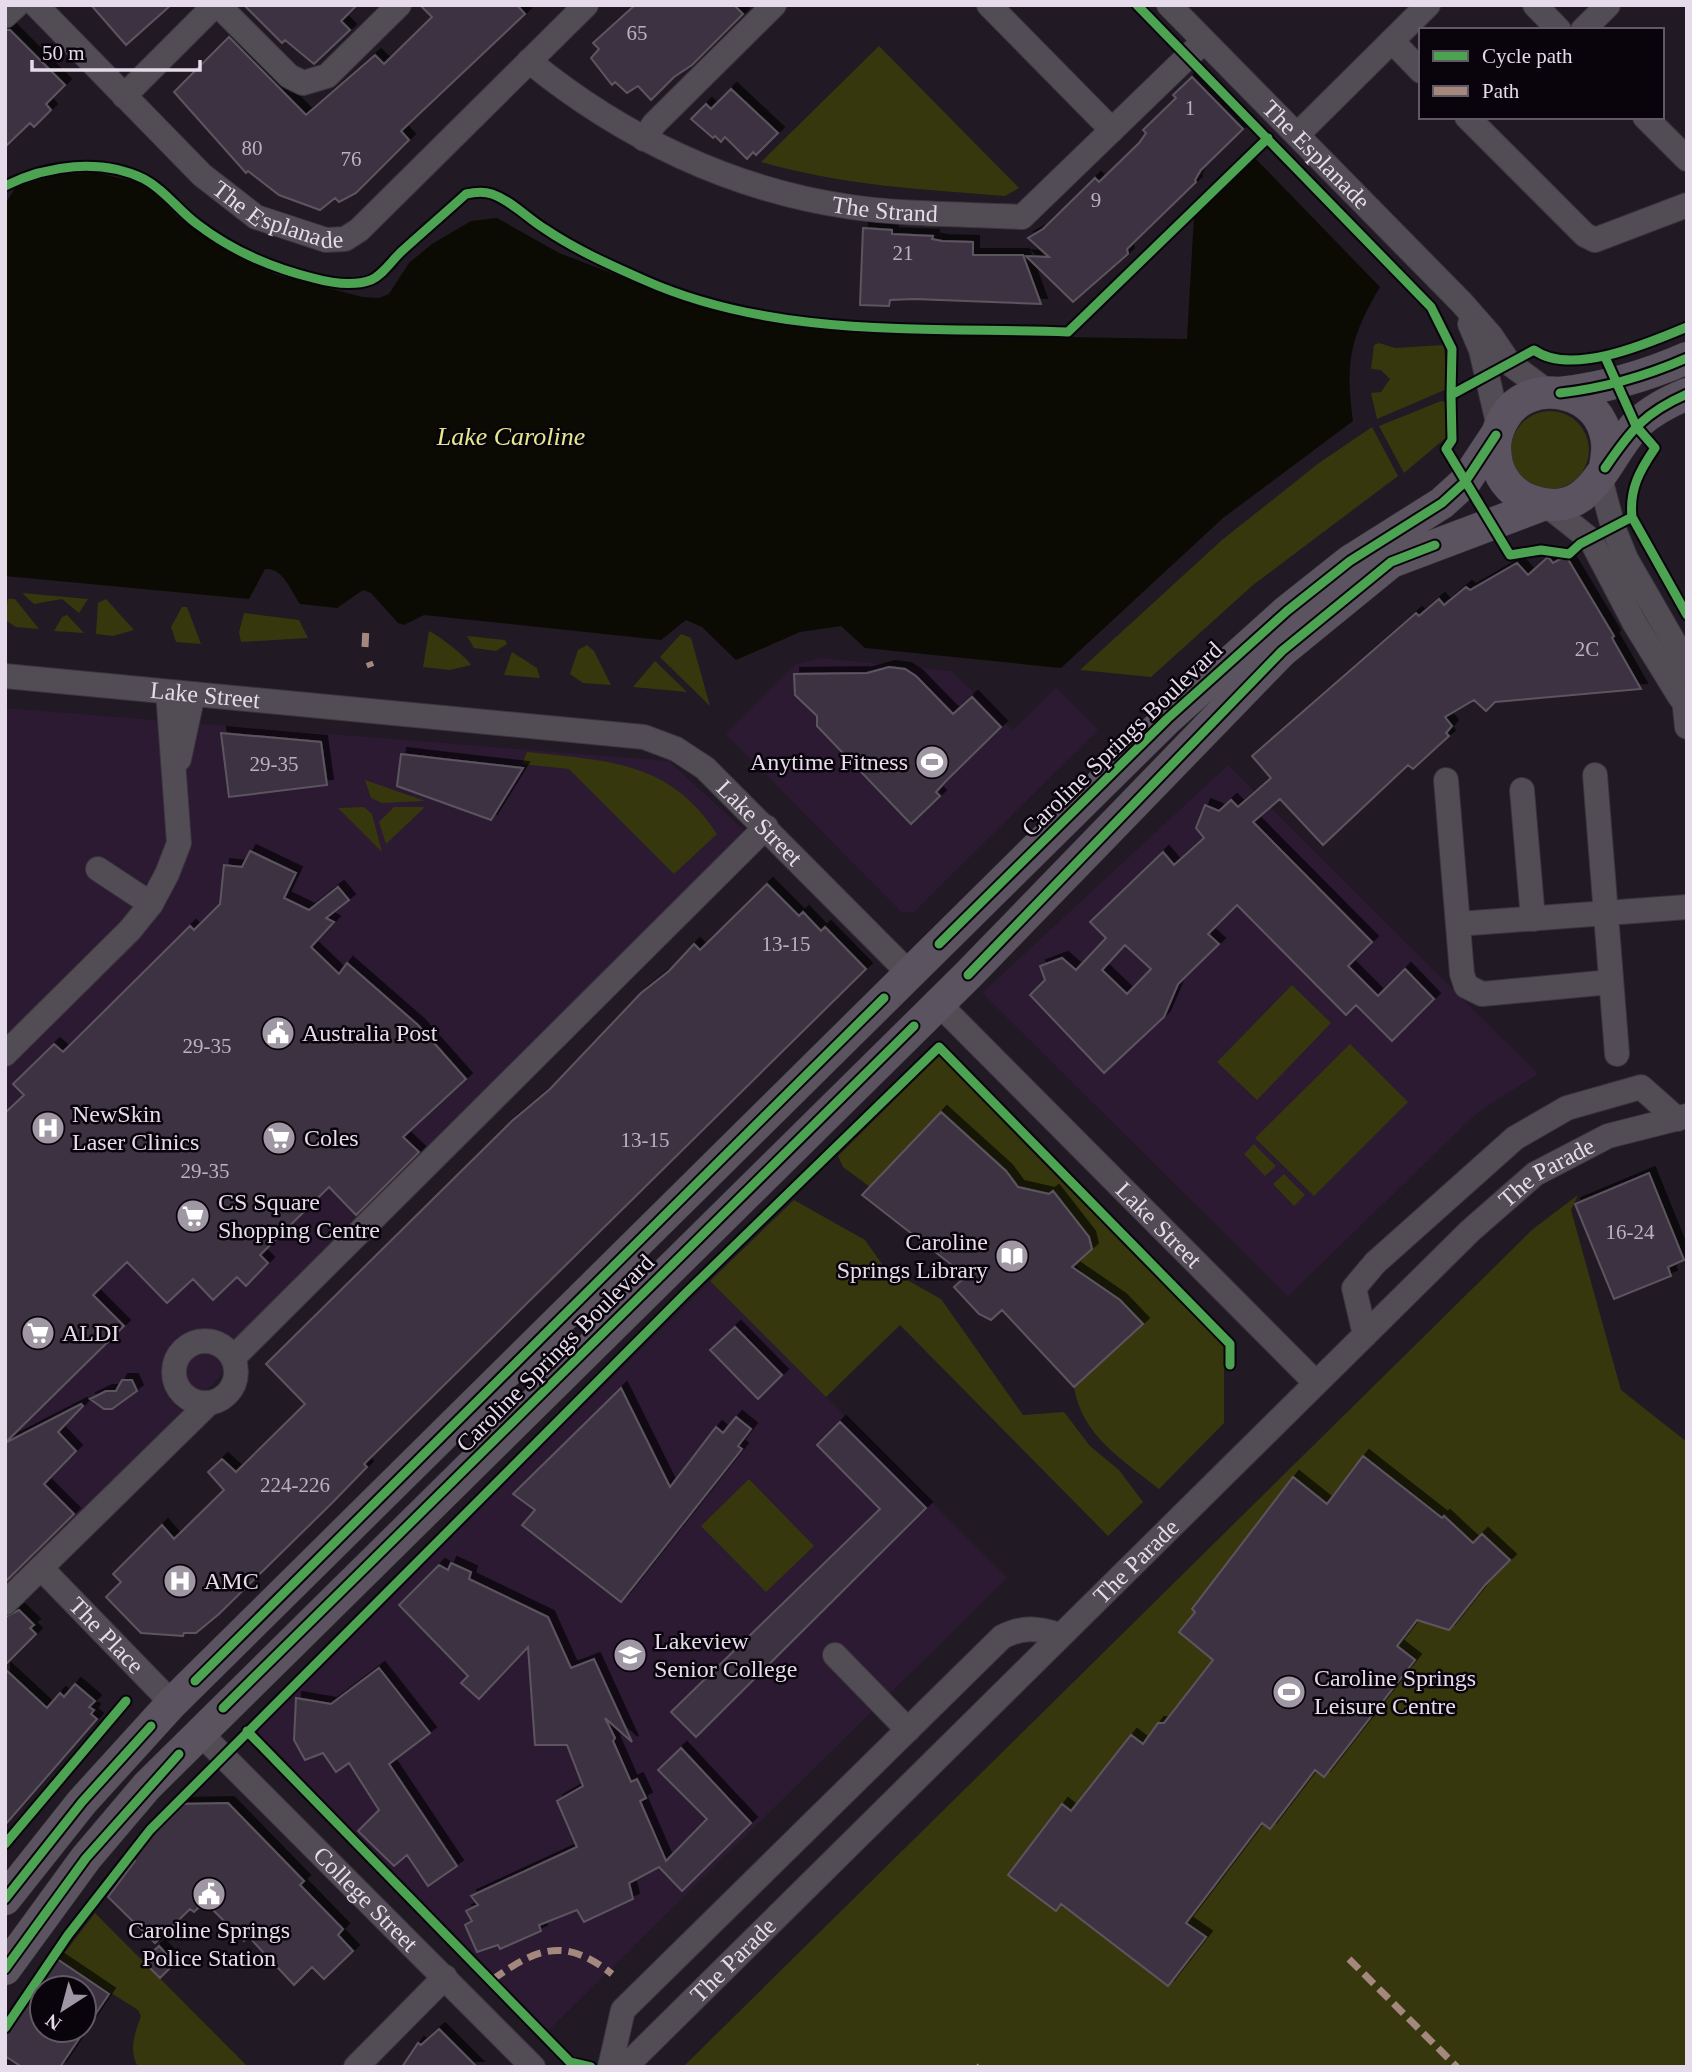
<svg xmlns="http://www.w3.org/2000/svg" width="1692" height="2072" viewBox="0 0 1692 2072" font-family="Georgia,serif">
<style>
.built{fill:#2b1a32}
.green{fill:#37370e}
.water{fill:#0c0b03}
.building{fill:#3e3342;stroke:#5c555f;stroke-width:2;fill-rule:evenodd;filter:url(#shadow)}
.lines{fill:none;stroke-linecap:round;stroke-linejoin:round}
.minor-casing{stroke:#3a343d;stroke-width:26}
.major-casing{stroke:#3a343d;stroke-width:33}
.minor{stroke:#524c54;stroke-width:24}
.major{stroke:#5c5360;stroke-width:32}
.quiet{stroke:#a5887d;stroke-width:7;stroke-dasharray:14 7;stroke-linecap:butt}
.cycleway-casing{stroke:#09040b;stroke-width:13}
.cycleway{stroke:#4ca352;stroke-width:9}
.labels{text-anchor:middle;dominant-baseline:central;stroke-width:5;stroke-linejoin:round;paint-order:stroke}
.number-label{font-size:21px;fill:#bbb1c0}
.street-label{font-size:24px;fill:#e5dbea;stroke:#09040b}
.poi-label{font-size:24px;fill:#e5dbea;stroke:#09040b;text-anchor:start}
.water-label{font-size:26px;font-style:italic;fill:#e4e98c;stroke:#09040b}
</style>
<defs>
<filter id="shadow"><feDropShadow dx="6" dy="-6" stdDeviation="0" flood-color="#0009"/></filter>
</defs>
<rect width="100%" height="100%" fill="#211924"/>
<path class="built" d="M822,658l129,13 62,59 43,-42 42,42 -184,182h-13l-175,-178 70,-70z
M5,708l664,53 89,82 -753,747z
M1228,765l310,309 -60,38 -190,184 -306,-303z
M710,1281l297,297 -459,453 -295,-299z"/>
<path class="green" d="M879,46l140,142 -14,8c-87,-7 -159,-10 -244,-34z
M1379,343l16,5 49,-3 3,44 -70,30 -6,-26 10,-1 9,-13 -9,-9 -10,-1 3,-24z
M1441,401l6,1 2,33 -45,38 -25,-47z
M1511 450a39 39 0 1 1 78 0a39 39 0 1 1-78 0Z
M1372,427l26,49 -145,109 -102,92 -71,-7 142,-130 97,-77z
M22,593l66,6 -9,14 -17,-14 -28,5z
M8,599h7l24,30 -23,-2 -11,-7z
M106,599l28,31 -21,6 -17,-2 2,-31z
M182,607h5l14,37 -25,-2 -5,-15z
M244,613l55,7 9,18 -67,4 -2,-10z
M67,615l17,18 -30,-2 8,-14z
M429,631c9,4 38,26 42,34l-21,5 -27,-3z
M681,634l10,4 19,68 -50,-49z
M467,636l38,4 2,4 -11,7 -22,-3z
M587,645l7,6 17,34 -28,-2 -13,-9 8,-24z
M512,652l25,16 3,10 -36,-3z
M655,661l32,31 -54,-5z
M527,752c80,9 142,8 190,82l-43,40 -105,-105 -47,-5z
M365,780l60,21 -43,2 -11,-5z
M364,807l8,7 10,38 -44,-44z
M394,807h31l-39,37 -7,-22z
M1292,985l39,38 -74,77 -40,-38z
M1350,1044l58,58 -94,94 -59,-58z
M939,1055l285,289v79l-65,66c-37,-30 -77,-53 -85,-102l69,-63 -23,-24 -34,-24 -11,-12 17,-15 -3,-12 -36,-45 -4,2 -31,-7 -12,-16 -65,-59 -71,75 -27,-20 -5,-11z
M1254,1144l22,22 -11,10 -21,-22z
M1284,1174l21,21 -11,11 -21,-22z
M1578,1195l-7,15 50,180 66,52v625h-1004l850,-838z
M794,1200l71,40 19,27 57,32 82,116 41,-3 26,34 29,24 24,32 -35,34 -208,-211 -74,72 -116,-116z
M749,1479l65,67 -48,46 -65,-66z
M95,1913l153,154h-110c-10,-18 -3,-33 3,-51l-3,-6 -79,-50z"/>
<path class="water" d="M1254,157l126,130c-30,51 -35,75 -27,134l-130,97 -162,150 -196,-20 -24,-22 -41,6 -64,28 -34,-33 -16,-7 -25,20 -237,-25 -20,10 -6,-2 -27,-30 -8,-3 -26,18 -37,-4c-9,-13 -17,-37 -35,-35l-16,30 -244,-23v-372l11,-17 43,-13 39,-1 39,9 20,13 20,21 31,23 31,19 38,17 86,22 16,1 10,-4 20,-31 23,-19 39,-23 26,-3 62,35 139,53 115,23 54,5 320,5 7,-123z"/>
<path class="building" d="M91,5h80l-45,40z
M244,5h113l-16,16 9,9 -36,34 -29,-24 -3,3z
M420,5h97l8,9 -124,117 8,9 -53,53 -17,9 -4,-4 -15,12 -41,-15 -31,-24 -2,2 -72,-81 55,-55 77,78 69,-60 9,9 48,-47z
M635,5h99l9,9 -51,51 -18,12 -23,23 -13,-14 -11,7 -12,-11 -3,3 -21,-27 8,-9 -6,-6z
M5,30h5l55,55 -19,19 5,6 -17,17 -4,-4 -25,24z
M1192,77l51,52 -42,41 -6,10 1,2 -69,67 1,5 -55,48 -47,-46 23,1 -21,-19 15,-9 52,-51 4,4 40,-39 7,-10 -3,-3 33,-32 -3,-3z
M731,89l47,44 -22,22 -3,-3 -6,7 -22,-22 -4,5 -6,-6 -2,2 -22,-19 15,-15 5,5z
M863,228l29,2v4l41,2 -1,3 10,2 31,1v13h50l18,49 -127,-5 -24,1 -1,6 -29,-1z
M1566,556l48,80 -2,2 29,51 -146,13 -9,9 -12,-11 -29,17 7,9 -6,7 3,3 -36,33 -5,-4 -85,80 -43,-46 -27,23 119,120 -24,24 30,30 27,-27 29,30 -42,42 -36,-36 -10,10 -109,-110 -29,29 11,10 -41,40 -14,33 -60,56 -74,-78 15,-15 -5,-14 22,-8 14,12 30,-32 -16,-16 73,-70 11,13 30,-27 -8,-10 9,-23 14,6 12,-11 7,7 33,-29 -19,-22 164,-143 3,3 20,-17 5,6 22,-18 4,3 47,-27 11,12 20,-18 5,6zM1125,945l26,24 -24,25 -25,-24z
M889,667l16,2 11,7 37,38 19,-17 29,30 -55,54 -10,11 4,4 -29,28 -94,-98v-10l-22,-21 -1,-21 73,-1z
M221,733l100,9 6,43 -98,12z
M401,754l42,5 80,9 -32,52 -94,-34z
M250,851l46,22 -12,25 25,12 29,-23 11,13 -23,18 8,4 -23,25 28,27 8,-11 71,62 48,54 -63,58 16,15 -63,63 -27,-28 -69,68 8,8 -22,23 -9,-9 -24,23 -20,-21 -26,24 -40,-41 -34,33 31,31 -119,117v-330l19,-18 -11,-11 41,-40 9,8 127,-126 4,4 26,-26 4,-39 18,2z
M767,884l32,32 4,-4 18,19 4,-4 41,42 -502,495 3,3 -36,37 -112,110 -23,19h-12l-1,3 -42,-3 -35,-36 15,-15 -8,-8 49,-49 12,14 50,-49 -16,-18 14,-13 14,13 69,-68 -39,-40 246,-243 38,-32 91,-96 28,-22 25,-27 6,6z
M941,1112l65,59 12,16 31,7 4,-3 36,46 3,12 -20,18 48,33 23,24 -69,63 -72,-77 -11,10 -12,-6 -25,-27 12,-11 -104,-81z
M1649,1173l35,87 -16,7 3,9 -57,23 -39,-95z
M735,1327l47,48 -24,24 -48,-49z
M122,1380h10l5,11 -25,18h-8l-14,-10 16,-8h10z
M621,1388l49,99 46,-60 7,6 13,-16 15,12 -13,17 4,3 -121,153 -99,-77 13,-15 -22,-16z
M81,1404l2,2 -25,26 18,19 -32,33 30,30 -69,68v-139z
M840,1422l86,86 -230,229 -25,-25 209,-203 -63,-64z
M1363,1456l79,62 2,-2 29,27 9,-9 28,26 -25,25 -36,45 -32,-10 -20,26 18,14 -91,117 -9,-7 -45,59 -8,-6 -76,100 20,14 -38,49 -107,-82 -5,7 -48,-36 54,-71 9,7 60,-76 12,9 15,-21h6l49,-63 -34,-28 16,-20 -3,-3 101,-132 34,27z
M451,1563l20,9 -2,7 79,38 23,51 23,-9 38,83 -27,-24 10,20 -2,3 18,41 6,-3 9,19 -6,3 26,60 41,-42 -49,-49 23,-22 70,75 -69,68 -23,-24 -30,16 4,16 -49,23 -7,-12 -38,15 2,6 -41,18 -2,-4 -21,7 -12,-27 7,-4 -6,-10 12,-6 -7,-9 106,-49 -20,-46 26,-15 -16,-41h-32l-7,-98 -49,52 -18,-16 7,-7 -69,-71 40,-40 9,5z
M19,1610l15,15 -4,3 6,6 -31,31v-48z
M379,1668l51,65 -41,31 68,102 -29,20 -21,-31 -13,11 -36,-35 21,-21 -30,-47 -13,9 -13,-19 -18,7 -11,-20 2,-42 35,6z
M5,1669l42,39 13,-15 4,4 11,-13 20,17 -6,6 5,3 -3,4 6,5 -92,106z
M228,1803l76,78 -4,4 43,44 -5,6 15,16 -29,28 -12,-12 -18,18 -46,-49 -4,5 -39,-39 -11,10 -4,-3 -35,34 -47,-46 27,-36 -4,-3 46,-54z
M159,1946l16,17 -15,15 -17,-17z
M54,1957l55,37 -49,73h-38l-17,-11v-25zM42,1988h42v42h-42z
M439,2029l38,38h-75l16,-24 3,2z"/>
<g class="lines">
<defs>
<g id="minor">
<path id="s1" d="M36,5l166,170 54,42 70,23 19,-1 14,-9 227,-225"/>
<path d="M218,5l71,71 14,7 24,-7 72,-71"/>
<path d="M989,5l123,125"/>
<path id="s2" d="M1169,5l293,298 29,33 18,27 39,29"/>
<path d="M1535,5l24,25"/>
<path d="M5,16l12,-11"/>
<path d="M1583,30l25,-25"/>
<path d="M1392,41l29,30"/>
<path id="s3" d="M529,61c93,76 203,129 322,146 56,8 115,7 171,10l182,-176"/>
<path d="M124,96l91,-91"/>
<path d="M1467,117l118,118 10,5 92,-35"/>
<path d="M1645,117l42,42"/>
<path d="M1298,134l130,-129"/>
<path d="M644,139l10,-15 120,-119"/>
<path d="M1470,324l11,26 18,77"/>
<path d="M1600,478l13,49 13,32 53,92 8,76"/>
<path d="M1548,506l43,34 44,84 45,73"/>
<path id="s4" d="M5,676l639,61 32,12 29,19 204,205"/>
<path d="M179,759l14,-65"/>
<path d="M1595,775l22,279"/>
<path d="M1446,780l16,194 4,12 16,8 129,-12"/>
<path d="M1522,790l11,129"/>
<path d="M98,869l53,35"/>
<path d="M1458,924l229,-17"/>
<path id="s5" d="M938,1003l377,379"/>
<path d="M5,1054l125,-124 21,-26 16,-30 12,-31 -11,-151"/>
<path d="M1365,1335l-11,-47 21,-25 140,-125 52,-30 74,-21 36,32"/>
<circle cx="205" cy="1372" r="31"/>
<path d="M233,1358l533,-531"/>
<path id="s6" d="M41,1568l131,135"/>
<path d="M5,1603l204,-200"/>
<path d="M835,1655l73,75"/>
<path id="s7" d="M199,1732l334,335"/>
<path d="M356,2067l89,-90"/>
<path d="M610,2067l13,-57 379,-373c21,-11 35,-9 58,-2"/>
<path id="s8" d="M625,2067l845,-836 65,-57 73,-38 79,-20"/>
</g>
<path id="major" d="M1560,393c45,-5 86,-17 127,-35
M1605,468c2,-12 4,-24 0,-36 -12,-45 -78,-54 -101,-14 -9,15 -11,29 -7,46 4,17 18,32 35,37 60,21 72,-43 105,-77 15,-14 31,-22 50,-30
M5,1899l77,-97 90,-99 995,-984 120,-108 63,-50 92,-58 23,-21 31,-47
M5,1969l81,-111 61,-72 821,-811 314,-324 109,-89 151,-57"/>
</defs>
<use href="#minor" class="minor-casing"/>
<use href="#major" class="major-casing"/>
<use href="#minor" class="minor"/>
<use href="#major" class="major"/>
<path class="quiet" d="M365,647l1,-20
M369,662l2,5
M1349,1959l108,108
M492,1980c46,-33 73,-43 120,-6
M979,2067l1,-1"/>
<defs>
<path id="cycleway" d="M1137,5l294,302 21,42 -1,46
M5,186c42,-21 96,-28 139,-7 21,11 35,32 53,45 34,26 75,44 116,54 18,5 39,9 58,2 12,-5 21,-20 31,-29 21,-19 43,-38 64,-57 9,-2 17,-3 26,0 20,7 35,24 53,35 31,21 65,36 99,51 132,59 283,47 424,52l200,-194
M1605,357l31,69 19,22c-15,22 -26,41 -23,69l-52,27 -11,10 -28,-4 -31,5 -64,-106 6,-9 -1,-45 83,-45c37,27 115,-7 153,-23
M1560,393c45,-5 86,-17 127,-35
M1605,468c26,-38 39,-55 82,-74
M1632,517l55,98
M939,944l228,-225 120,-108 63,-50 92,-58 23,-21 31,-47
M968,975l314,-324 109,-89 44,-17
M195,1681l689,-683
M223,1708l691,-682
M247,1731l323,331 21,5
M5,1844l121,-143
M5,1899l77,-97 69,-76
M5,1969l81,-111 93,-104
M5,2028l63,-93 82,-105 536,-537 253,-246 291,297v21"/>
</defs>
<use href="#cycleway" class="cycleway-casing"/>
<use href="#cycleway" class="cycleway"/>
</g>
<defs>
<symbol id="stadium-disc" viewBox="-11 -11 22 22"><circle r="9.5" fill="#a097a5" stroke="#09040b"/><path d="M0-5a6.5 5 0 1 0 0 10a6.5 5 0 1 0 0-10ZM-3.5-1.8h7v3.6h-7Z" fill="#fff"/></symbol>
<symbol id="civic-disc" viewBox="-11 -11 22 22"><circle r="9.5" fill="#a097a5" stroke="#09040b"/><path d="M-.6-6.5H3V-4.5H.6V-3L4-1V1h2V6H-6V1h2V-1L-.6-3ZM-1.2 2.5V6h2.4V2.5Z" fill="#fff"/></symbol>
<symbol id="hospital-disc" viewBox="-11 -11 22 22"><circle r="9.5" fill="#a097a5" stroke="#09040b"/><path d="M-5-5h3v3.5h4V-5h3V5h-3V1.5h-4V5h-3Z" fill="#fff"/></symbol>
<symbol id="supermarket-disc" viewBox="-11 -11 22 22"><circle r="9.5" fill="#a097a5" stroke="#09040b"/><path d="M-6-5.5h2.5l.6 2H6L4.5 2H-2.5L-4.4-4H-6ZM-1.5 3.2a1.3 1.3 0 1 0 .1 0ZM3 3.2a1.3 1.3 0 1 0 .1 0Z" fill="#fff"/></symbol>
<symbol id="library-disc" viewBox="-11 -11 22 22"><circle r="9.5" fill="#a097a5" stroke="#09040b"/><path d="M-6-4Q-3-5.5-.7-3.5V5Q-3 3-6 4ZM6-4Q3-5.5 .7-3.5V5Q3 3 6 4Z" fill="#fff"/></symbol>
<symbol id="school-disc" viewBox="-11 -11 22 22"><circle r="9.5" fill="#a097a5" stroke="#09040b"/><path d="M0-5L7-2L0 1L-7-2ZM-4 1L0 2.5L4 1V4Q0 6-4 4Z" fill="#fff"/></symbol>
</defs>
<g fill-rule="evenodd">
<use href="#stadium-disc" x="913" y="743" width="38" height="38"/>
<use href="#civic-disc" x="259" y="1014" width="38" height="38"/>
<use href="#hospital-disc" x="29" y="1109" width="38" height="38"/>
<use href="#supermarket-disc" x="260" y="1119" width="38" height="38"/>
<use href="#supermarket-disc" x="174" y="1197" width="38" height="38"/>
<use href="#library-disc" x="993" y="1237" width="38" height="38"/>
<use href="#supermarket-disc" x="19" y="1314" width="38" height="38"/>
<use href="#hospital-disc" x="161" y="1562" width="38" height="38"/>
<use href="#school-disc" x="611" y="1636" width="38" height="38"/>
<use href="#stadium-disc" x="1270" y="1673" width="38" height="38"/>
<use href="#civic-disc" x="190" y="1875" width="38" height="38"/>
</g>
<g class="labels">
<g class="number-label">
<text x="637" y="33">65</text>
<text x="1190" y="108">1</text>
<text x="252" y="148">80</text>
<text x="351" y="159">76</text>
<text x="1096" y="200">9</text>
<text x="903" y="253">21</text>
<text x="1587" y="649">2C</text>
<text x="274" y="764">29-35</text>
<text x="786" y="944">13-15</text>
<text x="207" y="1046">29-35</text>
<text x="645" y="1140">13-15</text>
<text x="205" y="1171">29-35</text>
<text x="1630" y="1232">16-24</text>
<text x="295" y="1485">224-226</text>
</g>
<g class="street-label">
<text stroke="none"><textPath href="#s2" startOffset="210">The Esplanade</textPath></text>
<text stroke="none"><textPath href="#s1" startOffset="326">The Esplanade</textPath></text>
<text stroke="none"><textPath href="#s3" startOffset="392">The Strand</textPath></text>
<text stroke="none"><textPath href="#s4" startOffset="201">Lake Street</textPath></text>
<text transform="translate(1122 739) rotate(-44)">Caroline Springs Boulevard</text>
<text stroke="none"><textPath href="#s4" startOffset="788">Lake Street</textPath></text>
<text stroke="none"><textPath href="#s8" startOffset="1286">The Parade</textPath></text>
<text stroke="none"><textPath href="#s5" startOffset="313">Lake Street</textPath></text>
<text transform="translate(555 1353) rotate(-45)">Caroline Springs Boulevard</text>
<text stroke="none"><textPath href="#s8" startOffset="719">The Parade</textPath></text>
<text stroke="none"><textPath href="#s6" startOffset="94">The Place</textPath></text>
<text stroke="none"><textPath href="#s7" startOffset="236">College Street</textPath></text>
<text stroke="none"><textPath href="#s8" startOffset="152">The Parade</textPath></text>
</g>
<g class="poi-label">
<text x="908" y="762" text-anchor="end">Anytime Fitness</text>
<text x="302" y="1033">Australia Post</text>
<text x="72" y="1114">NewSkin<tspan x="72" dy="28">Laser Clinics</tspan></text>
<text x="304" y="1138">Coles</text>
<text x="218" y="1202">CS Square<tspan x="218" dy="28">Shopping Centre</tspan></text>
<text x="988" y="1242" text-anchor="end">Caroline<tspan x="988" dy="28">Springs Library</tspan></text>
<text x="62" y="1333">ALDI</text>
<text x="204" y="1581">AMC</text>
<text x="654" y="1641">Lakeview<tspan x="654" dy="28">Senior College</tspan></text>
<text x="1314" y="1678">Caroline Springs<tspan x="1314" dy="28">Leisure Centre</tspan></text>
<text x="209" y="1930" text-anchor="middle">Caroline Springs<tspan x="209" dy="28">Police Station</tspan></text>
</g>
<g class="water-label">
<text x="511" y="436">Lake Caroline</text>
</g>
</g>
<rect width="1692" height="2072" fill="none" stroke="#e5dbea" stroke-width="14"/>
<rect x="1419" y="28" width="245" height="91" fill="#09040b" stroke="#615a64" stroke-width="2"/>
<rect x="1433" y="51" width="35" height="10" fill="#4ca352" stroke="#615a64" stroke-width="2"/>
<text x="1482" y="63" font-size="21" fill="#e5dbea">Cycle path</text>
<rect x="1433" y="86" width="35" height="10" fill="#a5887d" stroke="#615a64" stroke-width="2"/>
<text x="1482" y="98" font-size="21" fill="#e5dbea">Path</text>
<g transform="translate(63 2009) rotate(216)"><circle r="33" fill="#09040b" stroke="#615a64" stroke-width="2"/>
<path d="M0-5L12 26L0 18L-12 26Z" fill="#a097a5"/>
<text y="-10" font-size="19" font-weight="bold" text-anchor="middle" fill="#e5dbea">N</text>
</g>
<path d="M32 60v10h168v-10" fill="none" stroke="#e5dbea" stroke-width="3.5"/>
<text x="42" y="60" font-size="21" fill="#e5dbea" stroke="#09040b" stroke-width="5" paint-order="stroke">50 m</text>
</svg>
